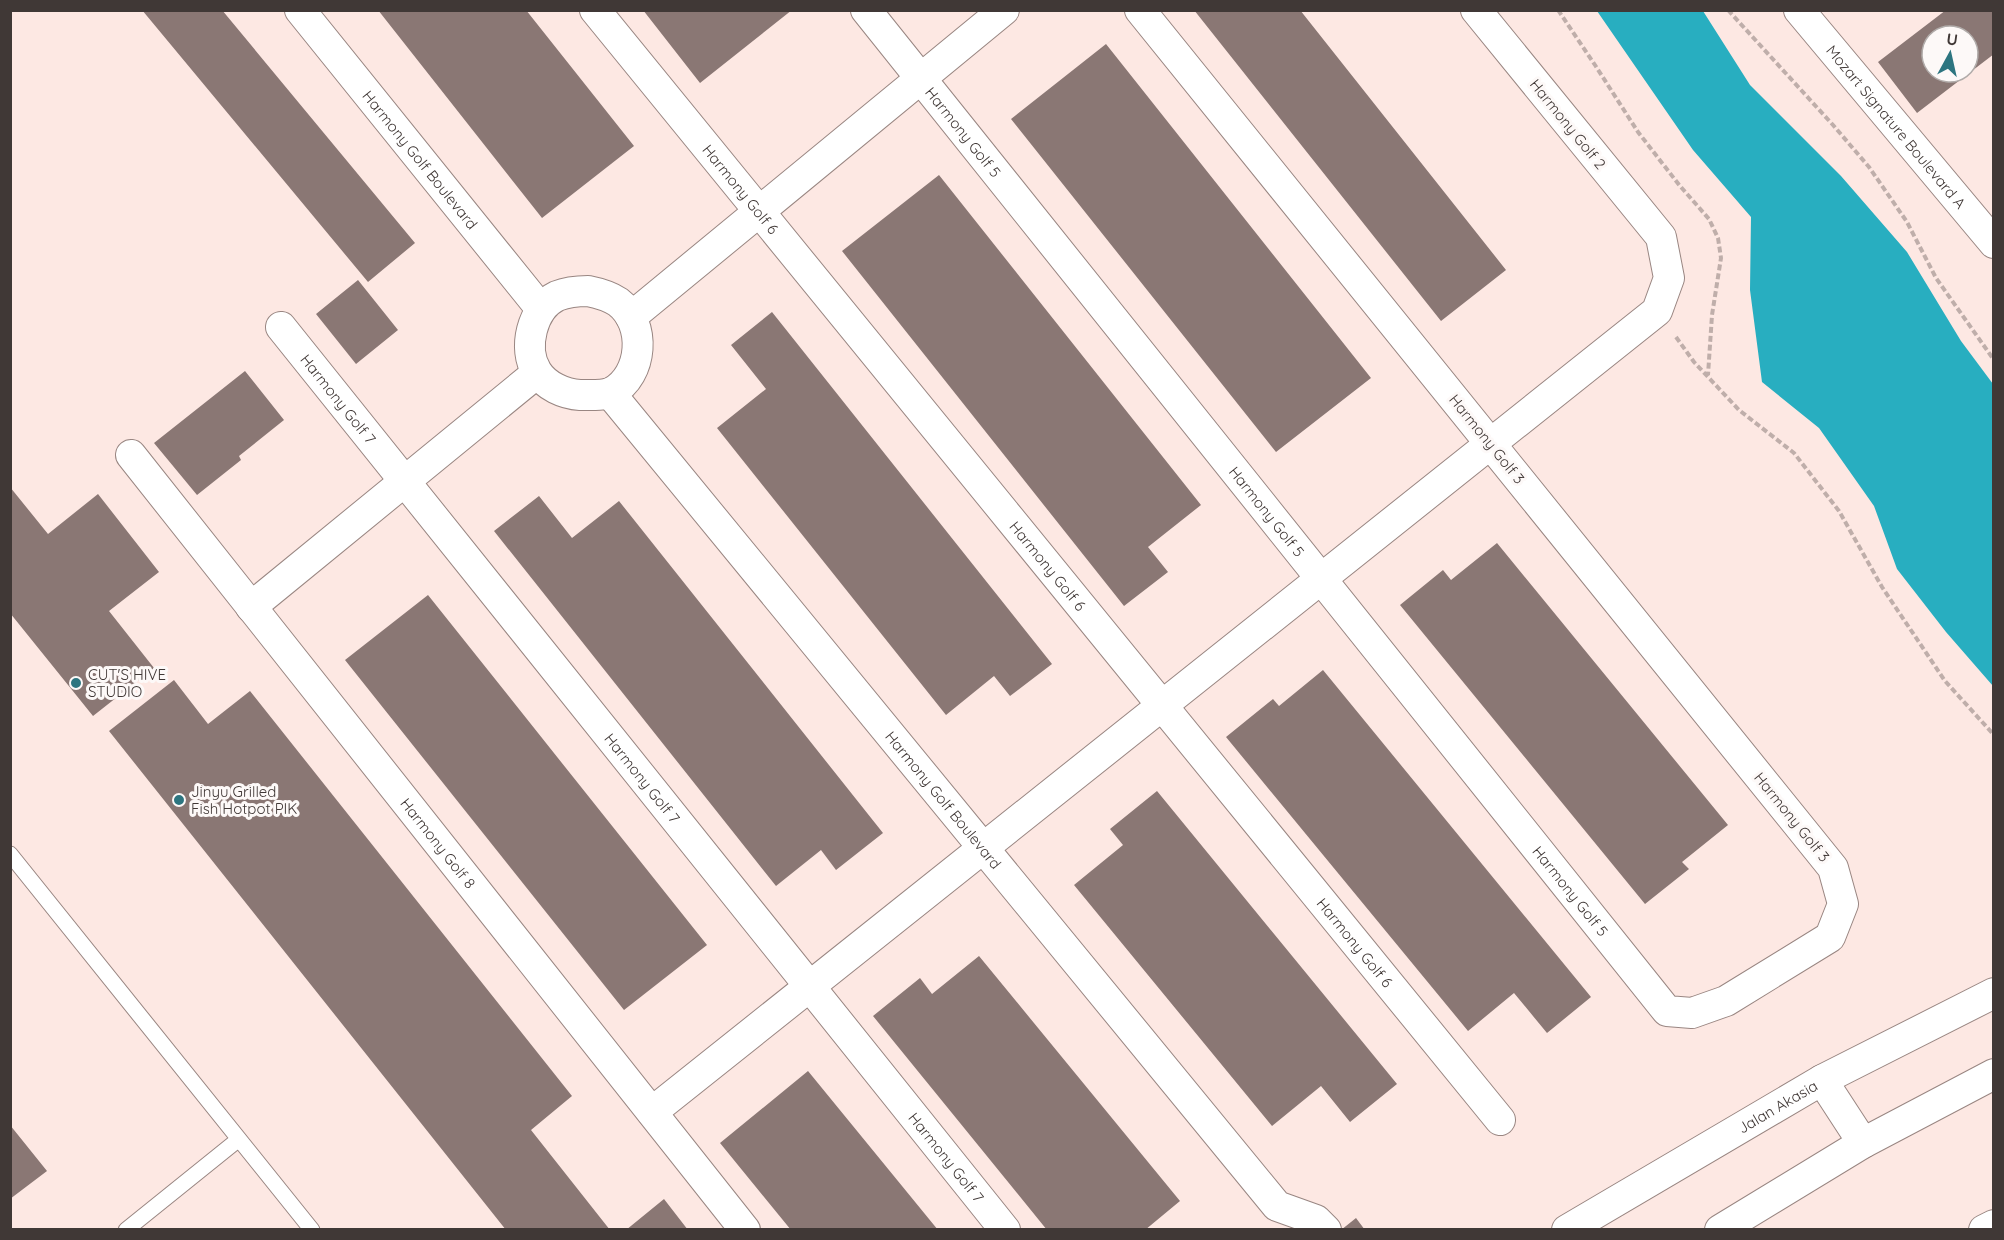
<svg xmlns="http://www.w3.org/2000/svg" width="2004" height="1240" viewBox="0 0 2004 1240" font-family="Quicksand,sans-serif">
<style>
.water{fill:#28aec0}
.building{fill:#8a7774;fill-rule:evenodd}
.lines{fill:none;stroke-linecap:round;stroke-linejoin:round}
.lane-casing{stroke:#998682;stroke-width:17}
.street-casing{stroke:#998682;stroke-width:32}
.path{stroke:#bfaeaa;stroke-width:4;stroke-dasharray:6 3;stroke-linecap:butt}
.lane{stroke:#fff;stroke-width:15}
.street{stroke:#fff;stroke-width:30}
.poi-dot{fill:#2d7580;stroke:#fdf9f8;stroke-width:2}
.labels{text-anchor:middle;dominant-baseline:central;stroke-width:6;stroke-linejoin:round;paint-order:stroke}
.street-label{font-size:15px;fill:#403836;stroke:#fdf9f8}
.poi-label{font-size:15px;fill:#403836;stroke:#fdf9f8;text-anchor:start}
</style>
<rect width="100%" height="100%" fill="#fde8e3"/>
<path class="water" d="M1597,11h106l47,74 91,91 66,76 54,89 32,43v302l-47,-54 -49,-63 -23,-63 -55,-78 -57,-46 -12,-92 1,-73 -58,-67z"/>
<path class="building" d="M142,10h80l193,233 -47,39z
M378,10h148l108,136 -92,72z
M643,10h149l-92,73z
M1194,10h106l206,260 -65,51z
M1946,10h48v44l-77,59 -39,-51zM1932,36h36v36h-36z
M1106,44l265,334 -95,74 -265,-333z
M939,175l262,330 -53,42 20,25 -44,34 -282,-355z
M358,280l40,50 -42,34 -40,-50z
M772,312l280,352 -42,32 -16,-20 -48,39 -229,-287 49,-39 -35,-44z
M245,371l39,49 -45,36 2,4 -44,35 -43,-52z
M10,487l38,47 50,-40 61,78 -50,39 45,57 -61,48 -83,-103z
M539,496l33,42 47,-37 264,332 -47,37 -15,-20 -45,36 -282,-355z
M1497,543l231,282 -46,37 7,7 -44,35 -245,-299 43,-35 8,10z
M428,595l279,350 -83,65 -279,-350z
M1323,670l268,327 -44,36 -33,-40 -46,38 -242,-294 47,-38 6,7z
M174,680l34,44 42,-33 322,405 -41,34 79,100h-104l-397,-499z
M1157,791l240,293 -47,38 -29,-36 -49,40 -198,-241 49,-40 -13,-16z
M979,956l201,245 -35,29h-98l-174,-214 47,-38 12,16z
M808,1071l130,159h-147l-71,-87z
M10,1125l37,46 -37,28z
M664,1199l24,31h-62z
M1356,1218l9,12h-24z"/>
<g class="lines">
<defs>
<path id="lane" d="M10,854l302,376
M126,1230l113,-91"/>
<g id="street">
<path id="s1" d="M300,10l241,299"/>
<path id="s2" d="M595,10l905,1110"/>
<path id="s3" d="M866,10l801,1001 25,2 34,-12 104,-64 13,-33 -10,-36 -693,-858"/>
<path id="s4" d="M1799,10l195,233"/>
<path d="M588,291c10,2 21,5 30,11 29,22 25,73 -6,90 -8,4 -23,3 -32,3 -16,-1 -34,-9 -43,-23 -15,-23 -5,-64 20,-76 10,-4 20,-5 31,-5z"/>
<path d="M631,317l373,-307"/>
<path id="s5" d="M281,327l724,903"/>
<path id="s6" d="M610,393l667,813 39,14 10,10"/>
<path id="s7" d="M131,455l614,775"/>
<path d="M251,607l286,-234"/>
<path d="M1822,1080l41,63"/>
<path d="M652,1112l1005,-801 12,-33 -8,-41 -185,-227"/>
<path id="s8" d="M1567,1230l255,-150 172,-87"/>
<path d="M1720,1230l143,-87 131,-69"/>
<path d="M1984,1230l10,-5"/>
</g>
</defs>
<use href="#lane" class="lane-casing"/>
<use href="#street" class="street-casing"/>
<path class="path" d="M1558,10l37,55 43,67 42,54 29,33 9,19 3,20 -9,57 -4,60
M1728,10l105,115 36,42 38,55 29,56 58,82
M1676,337l18,25 45,48 55,43 45,58 43,76 63,94 49,54"/>
<use href="#lane" class="lane"/>
<use href="#street" class="street"/>
</g>
<g class="poi-dot">
<circle cx="76" cy="683" r="6"/>
<circle cx="179" cy="800" r="6"/>
</g>
<g class="labels">
<g class="street-label">
<text transform="translate(1568 124) rotate(51)">Harmony Golf 2</text>
<text stroke="none"><textPath href="#s4" startOffset="152">Mozart Signature Boulevard A</textPath></text>
<text stroke="none"><textPath href="#s3" startOffset="156">Harmony Golf 5</textPath></text>
<text stroke="none"><textPath href="#s1" startOffset="192">Harmony Golf Boulevard</textPath></text>
<text stroke="none"><textPath href="#s2" startOffset="231">Harmony Golf 6</textPath></text>
<text stroke="none"><textPath href="#s5" startOffset="92">Harmony Golf 7</textPath></text>
<text transform="translate(1487 439) rotate(51)">Harmony Golf 3</text>
<text stroke="none"><textPath href="#s3" startOffset="642">Harmony Golf 5</textPath></text>
<text stroke="none"><textPath href="#s2" startOffset="717">Harmony Golf 6</textPath></text>
<text stroke="none"><textPath href="#s5" startOffset="578">Harmony Golf 7</textPath></text>
<text stroke="none"><textPath href="#s6" startOffset="526">Harmony Golf Boulevard</textPath></text>
<text transform="translate(1792 817) rotate(51)">Harmony Golf 3</text>
<text stroke="none"><textPath href="#s7" startOffset="495">Harmony Golf 8</textPath></text>
<text stroke="none"><textPath href="#s3" startOffset="1128">Harmony Golf 5</textPath></text>
<text stroke="none"><textPath href="#s2" startOffset="1203">Harmony Golf 6</textPath></text>
<text stroke="none"><textPath href="#s8" startOffset="244">Jalan Akasia</textPath></text>
<text stroke="none"><textPath href="#s5" startOffset="1064">Harmony Golf 7</textPath></text>
</g>
<g class="poi-label">
<text x="88" y="674">CUT'S HIVE<tspan x="88" dy="17">STUDIO</tspan></text>
<text x="191" y="791">Jinyu Grilled<tspan x="191" dy="17">Fish Hotpot PIK</tspan></text>
</g>
</g>
<rect width="2004" height="1240" fill="none" stroke="#403836" stroke-width="24"/>
<g transform="translate(1950 54) rotate(8)"><circle r="28" fill="#fdf9f8" stroke="#b1acaa" stroke-width="1.5"/>
<path d="M0-4.5L10 22L0 15L-10 22Z" fill="#2d7580"/>
<text y="-9" font-size="16" font-weight="bold" text-anchor="middle" fill="#403836">U</text>
</g>
</svg>
